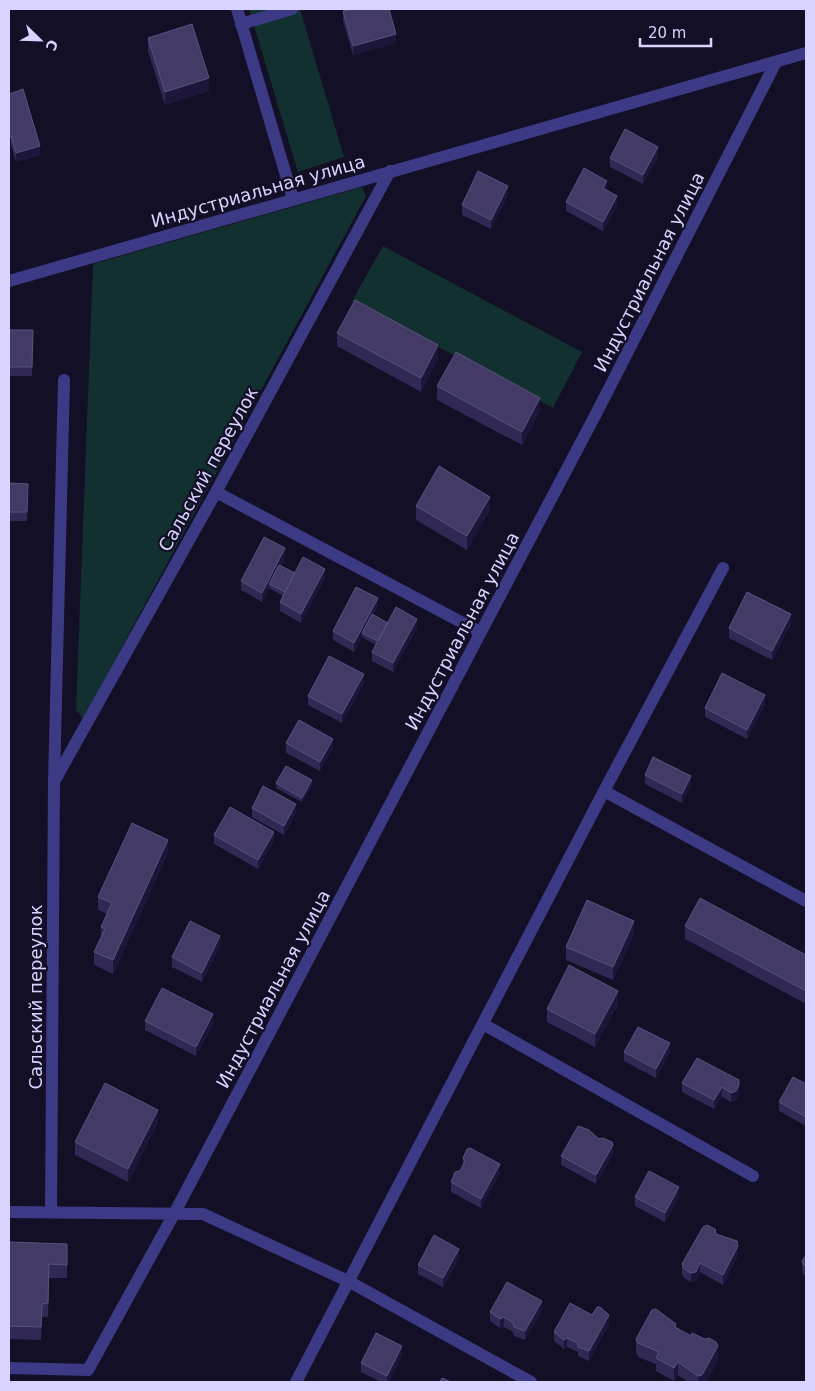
<svg xmlns="http://www.w3.org/2000/svg" width="815" height="1391" viewBox="0 0 815 1391" font-family="'DejaVu Sans',sans-serif">
<style>
.green{fill:#12302f}
.lines{fill:none;stroke-linecap:round;stroke-linejoin:round}
.minor{stroke:#3d3a85;stroke-width:12}
.wall{fill:#312854}
.shaded-wall{fill:#1d163a}
.building{fill:#433a66;stroke:#5a527e}
.labels{text-anchor:middle;dominant-baseline:central;stroke-width:4.5;stroke-linejoin:round;paint-order:stroke}
.street-label{font-size:18px;fill:#d9d4ff;stroke:#130f26}
</style>
<rect width="100%" height="100%" fill="#130f26"/>
<path class="green" d="M249,9h51l44,148 -46,15z
M362,187l4,9 -283,523 -7,-9 17,-446z
M383,246l199,106 -29,56 -201,-107z"/>
<g class="lines">
<path class="minor" d="M237,9l56,190
M241,24l51,-15
M9,281l797,-228
M216,492l264,140
M55,780l161,-288 174,-321
M604,791l202,110
M483,1024l270,152
M9,1212l194,2 145,67 183,101
M51,1212l3,-430 10,-402
M9,1368l79,2 86,-156 424,-804 178,-348
M296,1382l308,-591 119,-223"/>
</g>
<path class="wall" d="M343,11l53,32 -43,12 -10,-34z
M148,38l61,53 -44,14 -17,-54z
M9,94l31,61 -24,7 -5,-17 -2,1z
M658,156l-15,28 -33,-17v-9z
M606,190l11,16 -14,25 -37,-20v-9l41,-12z
M508,195l-17,34 -29,-14v-10z
M9,330h24l-1,46h-23z
M337,333l101,25 -17,34 -84,-46z
M437,386l103,25 -18,34 -85,-45z
M9,483l19,1 -1,37h-18z
M416,506l74,4 -23,40 -51,-30z
M285,557l-4,9 14,7 30,5 -24,45 -21,-12v-9l3,-6 -14,-8 -7,14 -21,-12v-9z
M378,607l-5,8 15,8 29,5 -24,44 -21,-11v-9l4,-7 -14,-8 -8,15 -21,-12v-9z
M791,624l-19,36 -43,-22v-10z
M364,683l-22,40 -34,-18v-9z
M765,704l-18,35 -42,-22v-9z
M286,743l47,5 -13,23 -34,-18z
M645,775l46,10 -9,18 -37,-19z
M276,783l36,2 -10,17 -26,-14z
M252,808l44,5 -12,22 -32,-18z
M214,835l60,6 -16,28 -44,-25z
M168,853l-55,121 -19,-9v-13l7,-13v-12l6,-13 -9,-4v-13z
M685,926l121,29v49l-121,-65z
M634,934l-21,46 -47,-20v-13z
M220,945l-18,37 -30,-15v-10z
M618,1004l-23,43 -48,-25v-13z
M145,1021l68,3 -17,32 -51,-26z
M624,1052h46l-14,26 -32,-17z
M697,1058l42,36 -3,6 -5,2 -9,-5 -8,12 -32,-17v-9z
M806,1084v42l-27,-15v-9z
M158,1123l-30,59 -53,-27v-13z
M599,1139l14,15 -17,30 -35,-19v-9z
M463,1158l37,15 -19,35 -30,-16v-10l9,-11 3,-6z
M679,1196l-14,26 -30,-16v-9z
M716,1234l22,21 -15,30 -23,-13 -4,9 -5,1 -7,-4 -2,-4v-10z
M9,1242l58,15v21h-18l-1,39h-6l-1,23 -32,-1z
M806,1255v21l-2,-1 -2,-5v-9z
M459,1258l-16,29 -25,-13v-9z
M542,1310l-17,30 -11,-4 -1,-4 -9,-5 -4,1 -10,-7v-9z
M609,1324l-20,37 -11,-5v-4l-11,-5 -3,2 -10,-8v-9z
M676,1328l42,32 -12,22h-18l-10,-7 -4,6 -18,-10v-7l-18,-7 -2,-5v-13z
M402,1355l-13,27h-8l-20,-10v-9z"/>
<path class="shaded-wall" d="M396,34v9l-43,12v-9z
M209,78v13l-44,14v-13z
M11,136v9l-2,1v-9z
M40,146v9l-24,7v-9z
M658,147v9l-15,28v-9z
M607,181v9l-4,8v-10z
M508,186v9l-17,34v-9z
M617,196v10l-14,25v-9z
M438,345v13l-17,34v-14z
M540,398v13l-18,34v-13z
M490,497v13l-23,40v-14z
M285,548v9l-14,28 -2,-1v4l-7,14v-9z
M325,569v9l-24,45v-9z
M378,598v9l-14,27 -2,-1v4l-8,15v-9z
M791,614v10l-19,36v-9z
M417,619v9l-24,44v-9z
M364,674v9l-22,40v-9z
M765,695v9l-18,35v-9z
M333,739v9l-13,23v-9z
M691,776v9l-9,18v-9z
M312,780v5l-10,17v-4z
M296,804v9l-12,22v-9z
M274,832v9l-16,28v-9z
M168,840v13l-55,121v-14z
M634,921v13l-21,46v-13z
M220,936v9l-18,37v-9z
M618,991v13l-23,43v-13z
M213,1014v10l-17,32v-9z
M670,1043v9l-14,26v-9z
M739,1085v9l-3,6 -5,2v-9z
M722,1087v10l-8,12v-9z
M158,1110v13l-30,59v-13z
M613,1145v9l-17,30v-9z
M500,1164v9l-19,35v-9z
M679,1187v9l-14,26v-9z
M738,1246v9l-15,30v-10z
M459,1249v9l-16,29v-9z
M700,1263v9l-4,9 -5,1v-9z
M542,1301v9l-17,30v-9z
M609,1315v9l-20,37v-10z
M504,1317v10l-4,1v-9z
M567,1338v9l-3,2v-9z
M402,1346v9l-13,27h-2v-6z
M718,1346v14l-12,22h-8v-6z
M678,1362v13l-4,6v-13z"/>
<path class="building" d="M353,9h36l7,25 -43,12 -10,-35z
M192,24l17,54 -44,14 -17,-54z
M23,89l17,57 -24,7 -5,-17 -2,1v-43z
M625,129l33,18 -15,28 -33,-17z
M584,168l23,13 -4,7 14,8 -14,26 -37,-20z
M478,171l30,15 -17,34 -29,-15z
M355,300l83,45 -17,33 -84,-45z
M9,330h24l-1,37h-23z
M456,352l84,46 -18,34 -85,-46z
M439,466l51,31 -23,39 -51,-30z
M9,483l19,1 -1,28h-18z
M264,537l21,11 -23,45 -21,-12z
M303,557l22,12 -24,45 -21,-12z
M279,565l16,8 -10,19 -16,-8z
M356,587l22,11 -24,45 -21,-12z
M747,592l44,22 -19,37 -43,-23z
M396,607l21,12 -24,44 -21,-11z
M372,614l16,9 -10,18 -16,-8z
M329,656l35,18 -22,40 -34,-18z
M722,673l43,22 -18,35 -42,-22z
M299,720l34,19 -13,23 -34,-19z
M653,757l38,19 -9,18 -37,-19z
M286,766l26,14 -10,18 -26,-15z
M263,786l33,18 -12,22 -32,-18z
M230,807l44,25 -16,28 -44,-25z
M132,823l36,17 -55,120 -19,-8 11,-23 -4,-2 11,-24 -14,-6z
M700,898l106,57v36l-121,-65z
M587,900l47,21 -21,46 -47,-20z
M190,921l30,15 -18,37 -30,-16z
M569,965l49,26 -23,43 -48,-25z
M162,988l51,26 -17,33 -51,-26z
M638,1027l32,16 -14,26 -32,-17z
M697,1058l42,22v5l-3,6 -5,2 -9,-6 -8,13 -32,-17z
M793,1077l13,7v33l-27,-15z
M105,1083l53,27 -30,59 -53,-27z
M578,1126l11,4 10,9 4,-1 9,4 1,3 -17,30 -35,-19z
M470,1148l30,16 -19,35 -30,-17 4,-10 5,-1 5,-10 -2,-3 4,-9z
M649,1171l30,16 -14,26 -30,-16z
M707,1225l8,4 1,5 21,7 1,5 -15,29 -23,-12 -4,9 -5,1 -7,-4 -2,-5 21,-37z
M434,1235l25,14 -16,29 -25,-13z
M9,1242l58,2v21l-18,-1 -1,39 -6,1 -1,23 -32,-1z
M806,1255v12l-2,-2 -2,-4z
M507,1282l35,19 -17,30 -11,-4 -1,-4 -9,-6 -4,2 -10,-7z
M570,1303l22,12 5,-8h3l9,8 -20,36 -11,-4v-4l-11,-5 -3,2 -10,-8z
M656,1309l20,15 -1,3 16,9 1,-3 13,6 4,-1 7,4 2,4 -16,29 -4,1 -20,-14 -4,6 -18,-10 3,-6 -21,-9 -2,-4 16,-29z
M376,1333l26,13 -15,30 -26,-13z
M442,1378l9,4h-11z"/>
<g class="labels">
<g class="street-label">
<text transform="translate(258 191) rotate(-16)">Индустриальная улица</text>
<text transform="translate(649 272) rotate(-63)">Индустриальная улица</text>
<text transform="translate(208 469) rotate(-61)">Сальский переулок</text>
<text transform="translate(462 631) rotate(-62)">Индустриальная улица</text>
<text transform="translate(273 989) rotate(-62)">Индустриальная улица</text>
<text transform="translate(35 997) rotate(-90)">Сальский переулок</text>
</g>
</g>
<rect width="815" height="1391" fill="none" stroke="#d9d4ff" stroke-width="20"/>
<g transform="translate(40 40) rotate(113)" stroke="#130f26" stroke-width="4" paint-order="stroke">
<path d="M0-4L9 19L0 12L-9 19Z" fill="#d9d4ff"/>
<text y="-8" font-size="14" font-weight="bold" text-anchor="middle" fill="#d9d4ff">С</text>
</g>
<path d="M640 38v8h71v-8" fill="none" stroke="#d9d4ff" stroke-width="2.5"/>
<text x="648" y="38" font-size="15" fill="#d9d4ff" stroke="#130f26" stroke-width="4" paint-order="stroke">20 m</text>
</svg>
